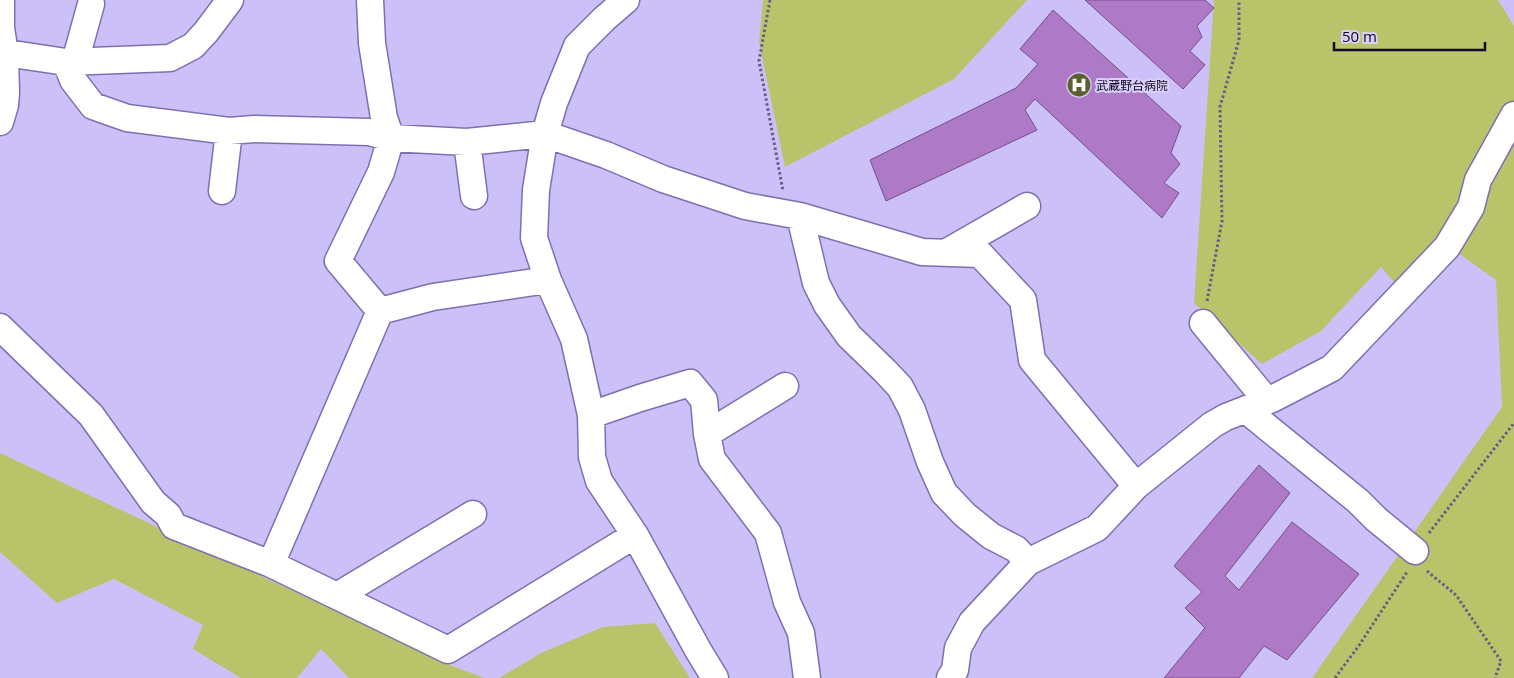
<svg xmlns="http://www.w3.org/2000/svg" width="1514" height="678" viewBox="0 0 1514 678" font-family="'Open Sans','Noto Sans JP',sans-serif">
<style>
.green{fill:#b9c46a}
.building{fill:#ae79c6;stroke:#764f88}
.lines{fill:none;stroke-linecap:round;stroke-linejoin:round}
.minor-casing{stroke:#806fb0;stroke-width:29}
.path{stroke:#665d83;stroke-width:3;stroke-dasharray:2.5 2.5;stroke-linecap:butt}
.minor{stroke:#fff;stroke-width:26}
.labels{text-anchor:middle;dominant-baseline:central;stroke-width:4;stroke-linejoin:round;paint-order:stroke}
.poi-label{font-size:12px;fill:#0f081f;stroke:#d8cffa;text-anchor:start}
</style>
<rect width="100%" height="100%" fill="#ccc0f8"/>
<path class="green" d="M763,0h264l-73,79 -169,88 -26,-125z
M1214,0h284l16,26v652h-202l190,-271 -6,-127 -42,-30 -46,48 -27,-31 -60,64 -59,33 -68,-61z
M0,453l452,213 33,12h-136l-28,-29 -24,29h-56l-48,-29 10,-24 -89,-46 -57,24 -57,-51z
M655,623l35,55h-191l42,-25 62,-26z"/>
<path class="building" d="M1085,0h120l9,8 -17,18 5,11 -12,14 15,14 -22,24z
M1053,10l128,116 -10,27 9,11 -16,19 15,10 -17,25 -127,-119 -10,11 12,20 -151,71 -16,-41 146,-72 22,-24 -18,-15z
M1259,465l31,28 -65,83 14,14 53,-68 67,52 -72,86 -23,-14 -25,32h-75l41,-50 -20,-20 17,-16 -28,-26z"/>
<g class="lines">
<defs>
<path id="minor" d="M370,0l2,43 12,75 7,20 -10,34 -43,89 42,50
M626,0l-22,19 -27,27 -23,57 -9,31 -9,56 -2,48 14,42 26,59 17,76 1,42 7,24 36,54 63,115 17,28
M0,52l66,10 104,-4 23,-12 13,-14 24,-32
M66,62l7,18 20,26 34,12 102,13 25,-2 115,3 22,6 76,4 78,-8 61,21 57,24 82,27 55,10 122,36 58,2 43,46 9,60 104,126
M75,62l16,-58
M0,122l5,-17 1,-12 -1,-39 -4,-26v-28
M467,142l7,54
M222,191l7,-60
M800,216l16,67 11,22 22,31 36,35 15,16 12,23 18,52 14,31 21,22 26,21 25,13 12,13
M947,252l80,-46
M1203,323l64,78
M0,327l91,88 62,87 15,13 6,11 97,38 177,86 187,-115
M1246,410l112,91 18,18 39,32
M591,415l49,-17 50,-15 14,17 3,34 5,25 56,74 19,69 14,31 6,45
M707,434l78,-48
M271,564l109,-253 53,-14 115,-17
M337,596l136,-82
M950,678l5,-8 3,-22 14,-26 56,-60 69,-34 39,-42 76,-61 14,-8 46,-18 60,-31 115,-121 24,-40 7,-27 36,-65"/>
</defs>
<use href="#minor" class="minor-casing"/>
<path class="path" d="M770,0l-11,61 24,130
M1207,301l15,-80 -2,-114 19,-67v-40
M1429,533l85,-110
M1427,571l29,24 45,66 -6,17
M1335,678l25,-34 47,-72"/>
<use href="#minor" class="minor"/>
</g>
<defs>
<symbol id="hospital-disc" viewBox="-11 -11 22 22"><circle r="9.5" fill="#5a602e" stroke="#d8cffa"/><path d="M-5-5h3v3.5h4V-5h3V5h-3V1.5h-4V5h-3Z" fill="#fff"/></symbol>
</defs>
<g fill-rule="evenodd">
<use href="#hospital-disc" x="1065" y="71" width="28" height="28"/>
</g>
<g class="labels">
<g class="poi-label">
<text x="1096" y="85">武蔵野台病院</text>
</g>
</g>
<path d="M1334 42v8h151v-8" fill="none" stroke="#0f081f" stroke-width="2.5"/>
<text x="1342" y="42" font-size="15" fill="#0f081f" stroke="#d8cffa" stroke-width="4" paint-order="stroke">50 m</text>
</svg>
